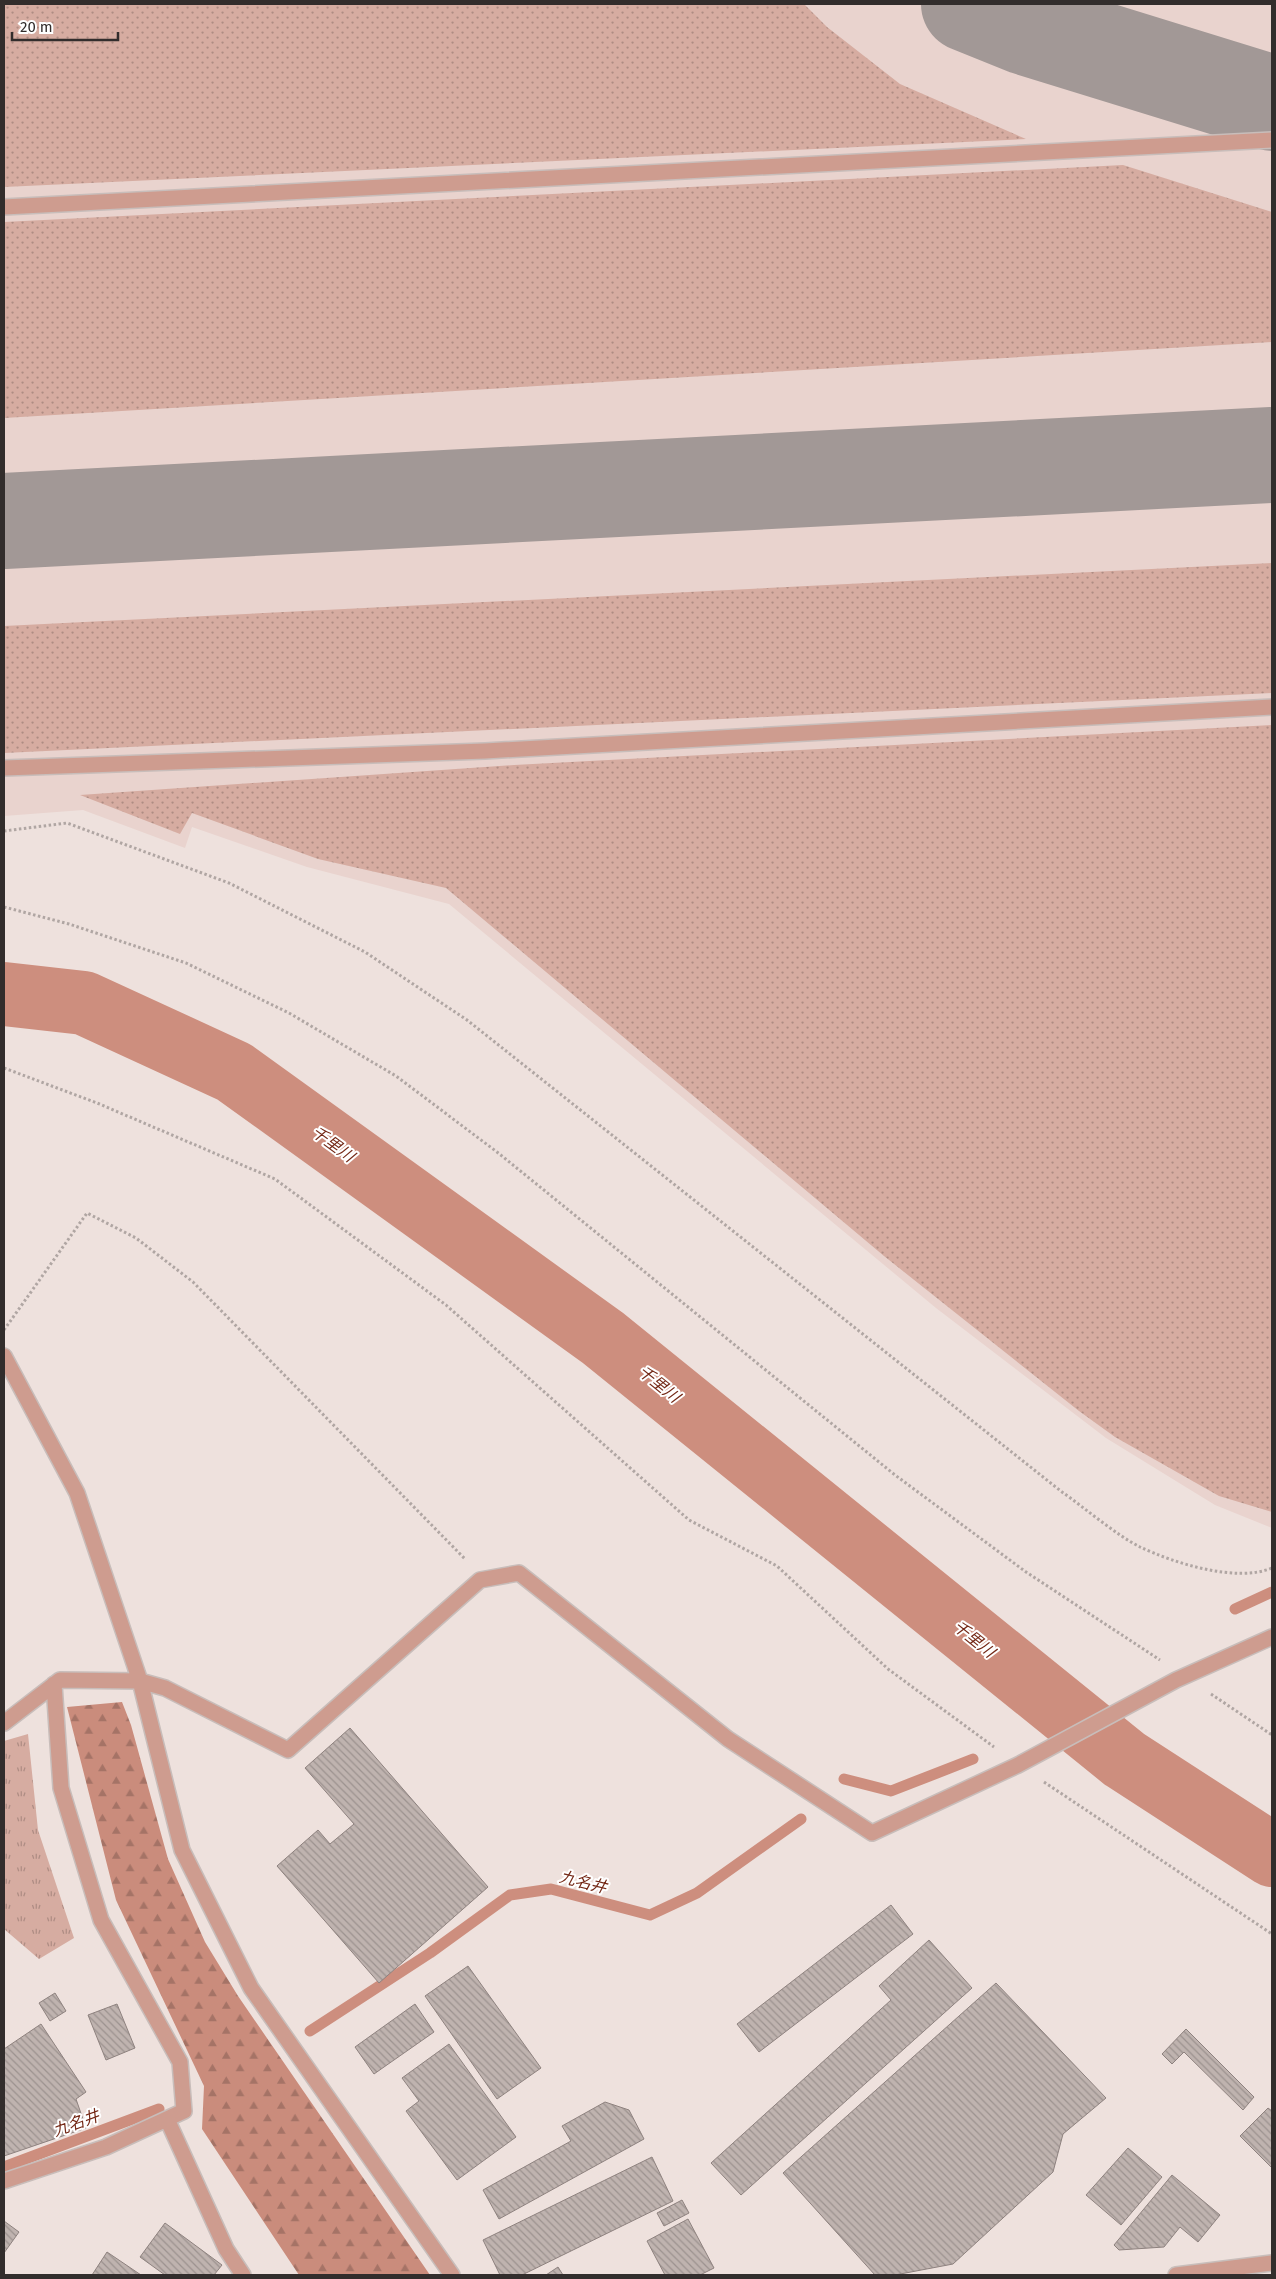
<svg xmlns="http://www.w3.org/2000/svg" width="1276" height="2279" viewBox="0 0 1276 2279" font-family="'Fira Sans','Noto Sans JP',sans-serif">
<style>
.built{fill:#e9d3ce}
.grass{fill:url(#grass-dots)}
.forest{fill:url(#forest-firs)}
.park{fill:url(#park-tufts)}
.lines{fill:none;stroke-linecap:round;stroke-linejoin:round}
.stream{stroke:#cd8e7e;stroke-width:11}
.river{stroke:#cd8e7e;stroke-width:64}
.taxiway{stroke:#a29896;stroke-width:96}
.building{fill:url(#building-back-hatch);stroke:#8e827f}
.minor-casing{stroke:#c8bdba;stroke-width:18}
.path{stroke:#b0a6a3;stroke-width:3;stroke-dasharray:2.5 2.5;stroke-linecap:butt}
.minor{stroke:#ce9c8f;stroke-width:15}
.labels{text-anchor:middle;dominant-baseline:central;stroke-width:4;stroke-linejoin:round;paint-order:stroke}
.water-label{font-size:16px;font-style:italic;fill:#742917;stroke:#fff}
</style>
<defs>
<pattern id="grass-dots" width="8" height="8" patternUnits="userSpaceOnUse" patternTransform="scale(1.25)"><rect width="8" height="8" fill="#d6aca1"/><path d="M2 2h.1M6 6h.1" fill="none" stroke="#ae8c83" stroke-width="1.8" stroke-linecap="round"/></pattern>
<pattern id="forest-firs" width="22" height="20" patternUnits="userSpaceOnUse" patternTransform="scale(1.25)"><rect width="22" height="20" fill="#ca8c7c"/><path d="M5 1l3.5 6h-7zM16 11l3.5 6h-7z" fill="#a57366"/></pattern>
<pattern id="park-tufts" width="24" height="20" patternUnits="userSpaceOnUse" patternTransform="scale(1.25)"><rect width="24" height="20" fill="#d6aca1"/><path d="M3 7l-1-3M5 7V3M7 7l1-3M15 17l-1-3M17 17v-4M19 17l1-3" fill="none" stroke="#ae8c83"/></pattern>
<pattern id="building-back-hatch" width="6" height="6" patternUnits="userSpaceOnUse" patternTransform="scale(1.25)"><rect width="6" height="6" fill="#bfb3af"/><path d="M-1 5l2 2M0 0l6 6M5-1l2 2" fill="none" stroke="#9c928f"/></pattern>
</defs>
<rect width="100%" height="100%" fill="#eee1dd"/>
<path class="built" d="M4,4h1268v1524l-57,-23 -109,-67 -170,-130 -487,-404 -142,-37 -115,-40 -7,21 -102,-38 -79,6z"/>
<path class="grass" d="M4,4h800l23,23 73,57 126,55 -1022,48z
M1123,165l149,47v130l-1268,76v-196z
M1272,563v130l-1268,60v-127z
M1272,725v787l-53,-16 -104,-59 -36,-26 -195,-155 -438,-368 -128,-29 -126,-46 -12,21 -100,-39 434,-30z"/>
<path class="forest" d="M122,1702l9,23 37,134 37,83 33,54 192,279h-131l-97,-146 2,-43 -88,-186 -49,-193z"/>
<path class="park" d="M28,1734l10,96 36,108 -35,21 -35,-30v-188z"/>
<g class="lines">
<path class="stream" d="M1235,1609l37,-17
M844,1779l47,12 82,-32
M310,2031l120,-78 80,-58 41,-6 99,26 47,-22 104,-74
M4,2167l155,-58"/>
<path class="river" d="M4,994l80,9 150,69 369,266 521,421 148,96"/>
<path class="taxiway" d="M969,4l57,23 246,76
M4,521l1268,-66"/>
</g>
<path class="building" d="M350,1728l138,159 -109,96 -102,-117 41,-36 12,14 24,-20 -49,-56z
M891,1905l22,29 -154,118 -22,-28z
M929,1940l43,48 -231,207 -30,-32 180,-163 -12,-14z
M468,1966l73,102 -44,31 -72,-103z
M996,1983l110,115 -43,36 -10,38 -100,92 -58,11h-20l-92,-102z
M55,1993l11,18 -16,10 -11,-18z
M117,2004l18,44 -29,12 -18,-45z
M415,2004l19,28 -60,42 -19,-27z
M41,2024l45,68 -10,7 10,29 -82,28v-107z
M1186,2029l68,68 -11,13 -59,-58 -12,12 -10,-10z
M449,2044l67,93 -59,43 -51,-69 13,-10 -17,-23z
M605,2102l24,8 15,29 -145,80 -16,-29 88,-49 -9,-15z
M1268,2108l4,3v57l-32,-32z
M1128,2148l34,29 -41,48 -35,-30z
M652,2157l21,44 -151,74h-22l-17,-35z
M1172,2175l48,40 -22,27 -18,-15 -16,20 -45,3 -5,-5z
M682,2200l7,13 -25,13 -7,-13z
M688,2219l26,49 -14,7h-35l-18,-34z
M4,2221l15,11 -15,21z
M165,2223l57,42 -8,10h-49l-25,-18z
M107,2252l34,23h-49z
M558,2267l5,8h-17z"/>
<g class="lines">
<defs>
<path id="minor" d="M4,207l1268,-67
M4,768l481,-17 787,-44
M4,1356l73,137 63,188 25,7 123,62 192,-170 39,-7 209,166 144,94 146,-68 158,-85 96,-43
M4,1723l56,-43 80,1 42,169 69,138 201,287
M167,2119l59,130 17,26
M4,2181l102,-34 78,-36 -4,-49 -79,-142 -40,-132 -7,-104
M1176,2275l96,-12"/>
</defs>
<use href="#minor" class="minor-casing"/>
<path class="path" d="M4,831l63,-8 162,60 136,69 102,68 595,472c23,16 54,43 78,55 34,16 96,36 132,21
M4,907l65,17 117,39 103,50 107,63 101,76 398,323 131,97 134,88
M4,1068l93,35 178,76 171,126 243,215 88,46 111,103 106,78
M4,1330l83,-117 49,25 57,44 272,277
M1211,1694l61,41
M1044,1782l228,152"/>
<use href="#minor" class="minor"/>
</g>
<g class="labels">
<g class="water-label">
<text transform="translate(333 1144) rotate(36)">千里川</text>
<text transform="translate(659 1384) rotate(39)">千里川</text>
<text transform="translate(974 1639) rotate(39)">千里川</text>
<text transform="translate(583 1882) rotate(14)">九名井</text>
<text transform="translate(76 2123) rotate(-20)">九名井</text>
</g>
</g>
<rect width="1276" height="2279" fill="none" stroke="#322d2c" stroke-width="10"/>
<path d="M12 32v8h106v-8" fill="none" stroke="#322d2c" stroke-width="2.5"/>
<text x="20" y="32" font-size="15" fill="#322d2c" stroke="#ffffff" stroke-width="4" paint-order="stroke">20 m</text>
</svg>
